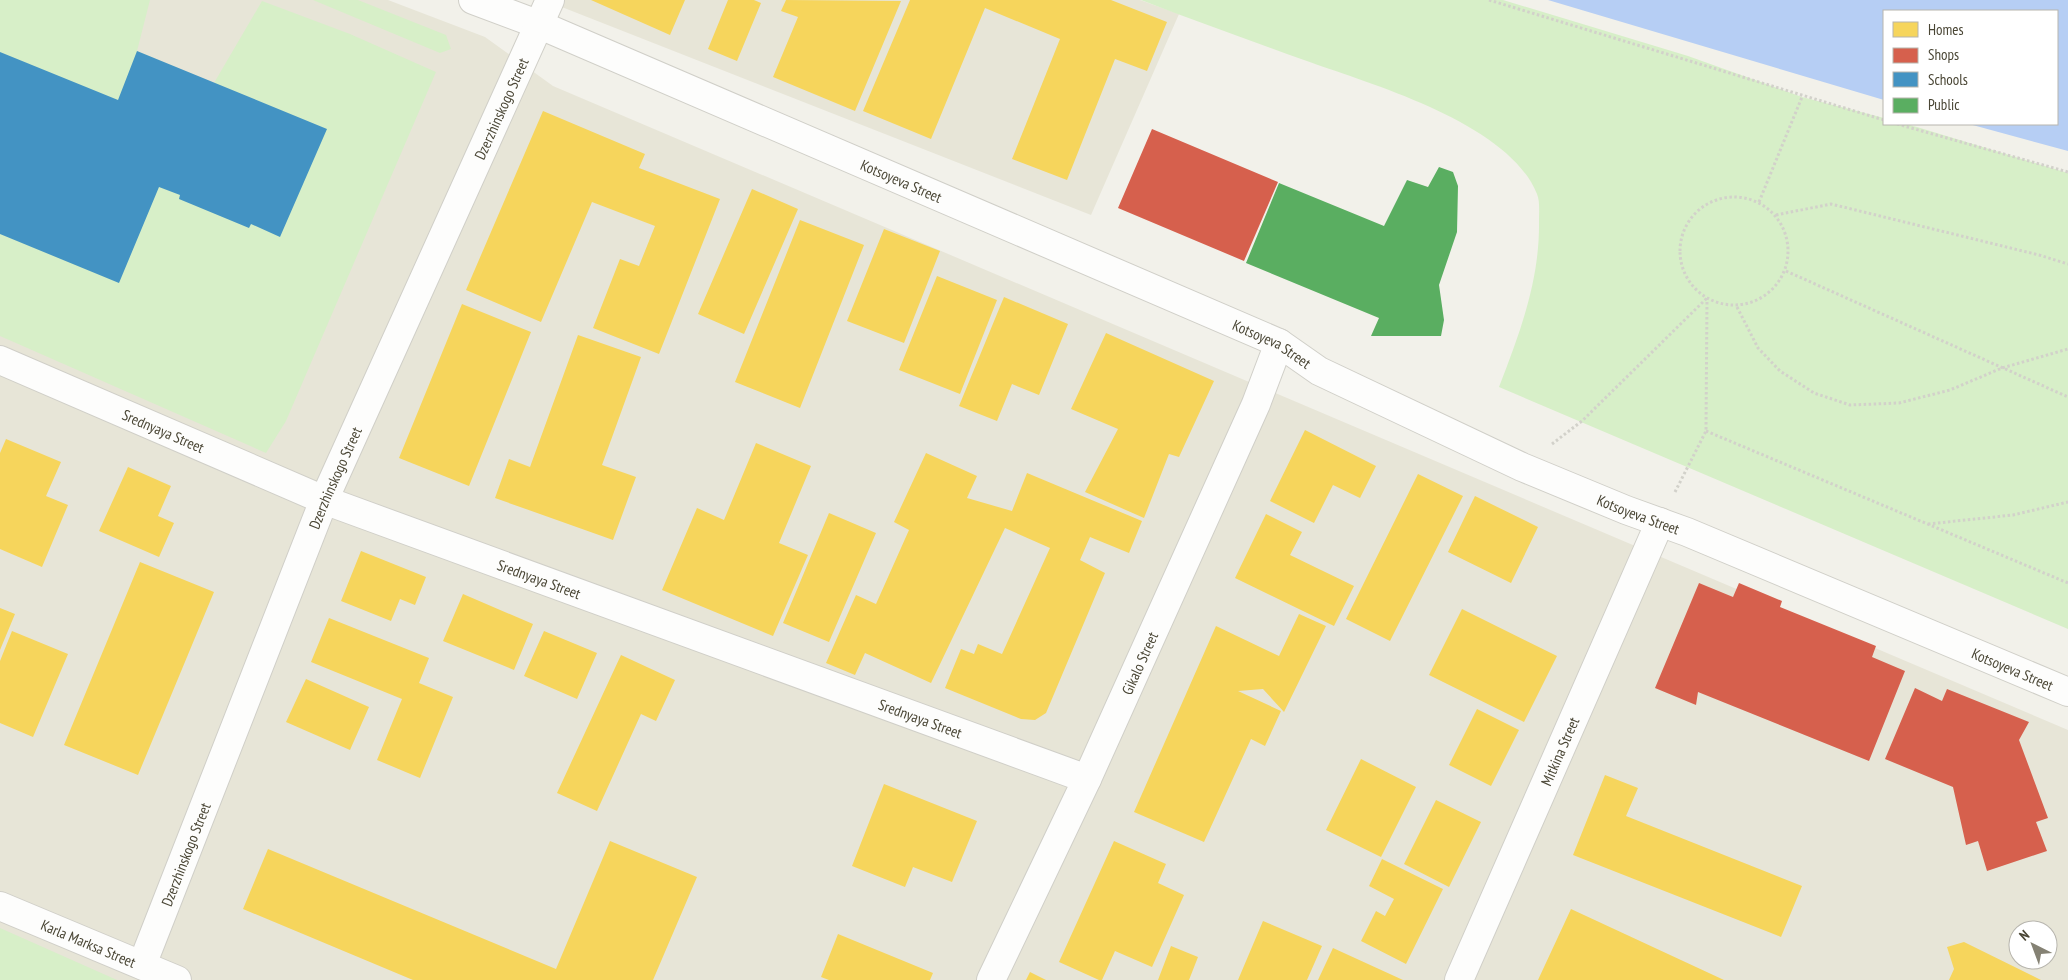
<svg xmlns="http://www.w3.org/2000/svg" width="2068" height="980" viewBox="0 0 2068 980" font-family="'PT Sans Narrow',sans-serif">
<style>
.residential{fill:#e7e5d7;fill-rule:evenodd}
.green{fill:#d7efc8}
.water{fill:#b6cef4}
.homes{fill:#f6d55c}
.shops{fill:#d6604d}
.schools{fill:#4393c3}
.public{fill:#5aae61}
.lines{fill:none;stroke-linecap:round;stroke-linejoin:round}
.minor-casing{stroke:#d0cfc8;stroke-width:30}
.path{stroke:#d2d1ca;stroke-width:3;stroke-dasharray:2.5 2.5;stroke-linecap:butt}
.minor{stroke:#fdfdfc;stroke-width:28}
.labels{text-anchor:middle;dominant-baseline:central;stroke-width:5;stroke-linejoin:round;paint-order:stroke}
.street-label{font-size:15px;fill:#4a4635;stroke:#fff}
</style>
<rect width="100%" height="100%" fill="#f2f1ea"/>
<path class="residential" d="M0,0h388l97,37 68,49 1515,644v250h-2068zM2018,930h30v30h-30z
M544,0h596l39,14 -88,201z"/>
<path class="green" d="M0,0h150l-13,51 77,32 48,-82 88,33 86,38 -150,349 -20,32 -266,-117z
M313,0h45l88,35 5,14 -11,4z
M1141,0h362l185,56 114,41 82,21v6h22l11,3 151,46v456l-569,-242c21,-55 41,-106 40,-167 0,-8 1,-19 -2,-26 -29,-72 -167,-110 -233,-134 -55,-20 -109,-39 -163,-60z
M0,928l117,52h-117z"/>
<path class="water" d="M1548,0h520v151l-99,-27h88v-113h-173v89z"/>
<path class="homes" d="M591,0h94l-15,35z
M728,0h26l7,3 -24,58 -29,-12z
M786,0l115,1 -46,110 -82,-34 25,-60 -17,-6z
M910,0h201l56,22 -20,49 -32,-12 -48,121 -55,-21 48,-120 -75,-31 -54,131 -68,-28z
M543,111l102,43 -6,14 81,31 -61,155 -66,-26 27,-69 19,7 16,-40 -63,-24 -51,120 -75,-32z
M752,189l46,20 -54,125 -46,-20z
M800,220l64,25 -64,163 -65,-26z
M884,229l56,22 -36,92 -57,-22z
M937,276l60,24 -37,94 -61,-24z
M1004,297l64,27 -29,71 -27,-11 -15,37 -38,-15z
M462,304l69,28 -62,154 -70,-28z
M1106,333l108,48 -35,76 -10,-3 -25,64 -59,-26 33,-63 -47,-20z
M578,335l63,22 -39,108 34,12 -23,63 -118,-42 14,-39 21,8z
M1305,430l71,36 -16,32 -27,-13 -19,38 -44,-22z
M6,439l55,23 -15,34 22,9 -26,62 -42,-18v-96z
M756,443l55,23 -32,77 29,12 -35,81 -111,-46 35,-82 27,12z
M926,453l51,23 -10,22 45,13 15,-38 115,48 -13,32 -39,-16 -10,23 25,13 -59,140 -11,7 -14,-1 -76,-31 16,-39 13,5 4,-10 24,10 48,-106 -45,-20 -74,155 -66,-30 -10,22 -29,-12 30,-68 20,9 33,-74 -15,-8z
M128,467l43,19 -13,30 16,7 -15,34 -60,-26z
M1418,474l45,22 -73,145 -44,-22z
M1475,496l63,31 -27,56 -63,-31z
M829,513l47,20 -47,109 -46,-19z
M1266,514l36,18 -12,23 64,31 -20,40 -99,-48z
M361,551l65,26 -11,28 -15,-6 -9,22 -50,-20z
M140,562l74,30 -76,183 -74,-30z
M463,594l70,30 -19,46 -71,-29z
M0,608l15,6 -15,36z
M1462,609l95,47 -33,66 -95,-47z
M1299,614l27,12 -42,86 -21,-23 -25,2 43,20 -16,35 -14,-7 -47,103 -70,-30 82,-186 63,30z
M329,618l100,40 -10,25 34,14 -33,81 -43,-18 25,-61 -91,-37z
M12,631l56,23 -35,83 -33,-14v-62z
M544,631l53,22 -20,46 -53,-23z
M621,655l54,25 -19,41 -15,-7 -44,97 -40,-18z
M306,679l63,28 -19,43 -64,-28z
M1477,709l42,21 -28,56 -42,-21z
M1361,759l55,28 -35,70 -55,-27z
M1605,775l33,13 -12,28 176,70 -21,51 -208,-82z
M884,784l93,37 -25,61 -39,-15 -8,20 -53,-21z
M1436,800l45,22 -32,65 -45,-23z
M610,841l87,36 -44,103h-240l-170,-71 25,-60 288,120z
M1114,841l52,23 -8,19 26,12 -32,72 -37,-16 -13,29h-3l-40,-18z
M1382,859l61,30 -37,75 -45,-23 15,-30 9,5 9,-17 -25,-13z
M1571,909l153,71h-186z
M1263,921l59,25 -15,34h-69z
M838,934l95,39 -3,7h-101l-8,-3z
M1964,942l77,38h-92l5,-11 -7,-22z
M1171,946l27,11 -9,23h-31z
M1333,948l70,32h-85z
M1030,972l16,8h-20z"/>
<path class="shops" d="M1152,129l126,53 -34,79 -126,-53z
M1699,583l34,14 6,-14 43,18 -2,6 96,39 -4,11 33,14 -36,90 -171,-69 -2,13 -41,-17z
M1915,688l27,13 5,-12 82,33 -10,18 29,78 -12,4 11,29 -60,20 -9,-30 -12,4 -13,-58 -68,-28z"/>
<path class="schools" d="M137,51l190,78 -47,108 -29,-13 -2,4 -70,-29 1,-4 -21,-8 -40,96 -119,-49v-182l118,48z"/>
<path class="public" d="M1439,167l14,5 5,14 -1,46 -18,53 5,35 -3,16h-70l8,-18 -133,-55 33,-80 105,43 23,-46 21,7z"/>
<g class="lines">
<defs>
<g id="minor">
<path id="s1" d="M473,0l67,25 739,318 40,28 203,96 104,43 61,22 381,160"/>
<path id="s2" d="M0,360l324,140 763,279"/>
<path id="s3" d="M0,906l177,74"/>
<path id="s4" d="M142,965l182,-465 226,-500"/>
<path id="s5" d="M991,980l96,-201 169,-375 23,-61"/>
<path id="s6" d="M1459,980l201,-458"/>
</g>
</defs>
<use href="#minor" class="minor-casing"/>
<path class="path" d="M1489,0l395,120
M1897,124l171,48
M1680 251a54 54 0 1 1 108 0a54 54 0 1 1-108 0Z
M1759,202l43,-105
M1776,215l55,-11 208,51 29,9
M1786,271l282,126
M1737,307l21,41 22,23 34,22 36,12 49,-2 51,-13 52,-22 66,-19
M1706,431l362,152
M1552,444l30,-23 125,-123
M1675,492l31,-61 1,-133
M1928,524l85,-9 55,-13"/>
<use href="#minor" class="minor"/>
</g>
<g class="labels">
<g class="street-label">
<text stroke="none"><textPath href="#s4" startOffset="929">Dzerzhinskogo Street</textPath></text>
<text stroke="none"><textPath href="#s1" startOffset="465">Kotsoyeva Street</textPath></text>
<text stroke="none"><textPath href="#s1" startOffset="870">Kotsoyeva Street</textPath></text>
<text stroke="none"><textPath href="#s2" startOffset="178">Srednyaya Street</textPath></text>
<text stroke="none"><textPath href="#s4" startOffset="524">Dzerzhinskogo Street</textPath></text>
<text stroke="none"><textPath href="#s1" startOffset="1275">Kotsoyeva Street</textPath></text>
<text stroke="none"><textPath href="#s2" startOffset="582">Srednyaya Street</textPath></text>
<text stroke="none"><textPath href="#s5" startOffset="350">Gikalo Street</textPath></text>
<text stroke="none"><textPath href="#s1" startOffset="1680">Kotsoyeva Street</textPath></text>
<text stroke="none"><textPath href="#s2" startOffset="988">Srednyaya Street</textPath></text>
<text stroke="none"><textPath href="#s6" startOffset="250">Mitkina Street</textPath></text>
<text stroke="none"><textPath href="#s4" startOffset="119">Dzerzhinskogo Street</textPath></text>
<text stroke="none"><textPath href="#s3" startOffset="96">Karla Marksa Street</textPath></text>
</g>
</g>
<rect x="1883" y="10" width="175" height="115" fill="#ffffff" stroke="#b7b5ae"/>
<rect x="1893" y="22" width="25" height="15" fill="#f6d55c" stroke="#b7b5ae"/>
<text x="1928" y="35" font-size="15" fill="#4a4635">Homes</text>
<rect x="1893" y="48" width="25" height="15" fill="#d6604d" stroke="#b7b5ae"/>
<text x="1928" y="60" font-size="15" fill="#4a4635">Shops</text>
<rect x="1893" y="72" width="25" height="15" fill="#4393c3" stroke="#b7b5ae"/>
<text x="1928" y="85" font-size="15" fill="#4a4635">Schools</text>
<rect x="1893" y="98" width="25" height="15" fill="#5aae61" stroke="#b7b5ae"/>
<text x="1928" y="110" font-size="15" fill="#4a4635">Public</text>
<g transform="translate(2033 945) rotate(318)"><circle r="24" fill="#ffffff" stroke="#b7b5ae"/>
<path d="M0-4L9 19L0 12L-9 19Z" fill="#858274"/>
<text y="-8" font-size="14" font-weight="bold" text-anchor="middle" fill="#4a4635">N</text>
</g>
</svg>
